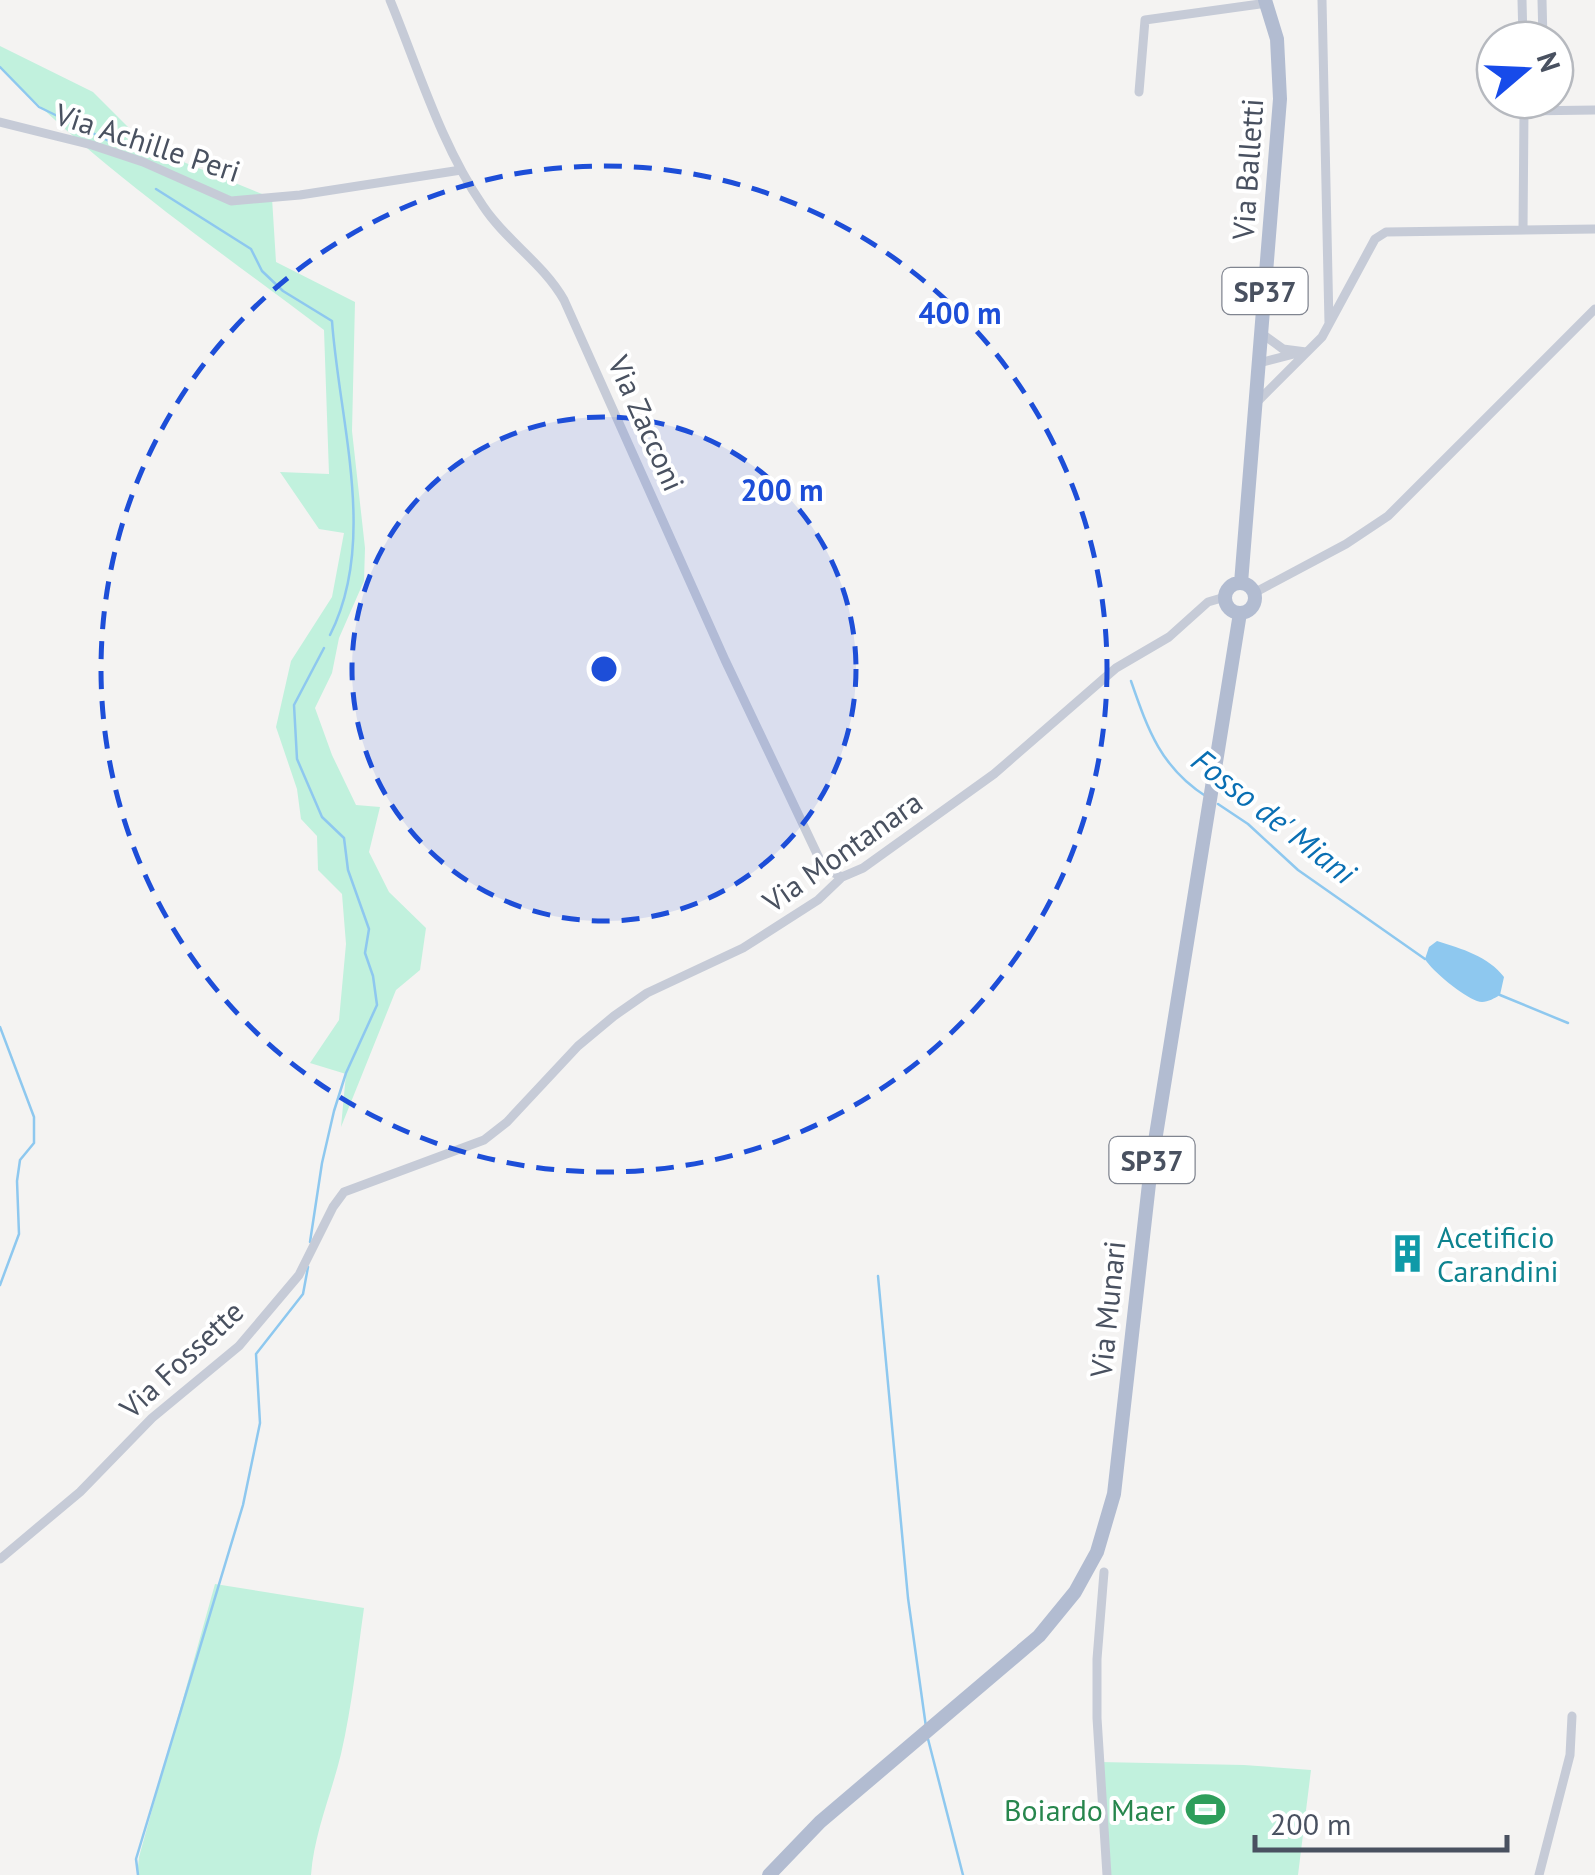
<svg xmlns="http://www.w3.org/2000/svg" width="1595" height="1875" viewBox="0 0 1595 1875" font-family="'PT Sans',sans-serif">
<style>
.green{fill:#c1f1dd}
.water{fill:#8ec8ef}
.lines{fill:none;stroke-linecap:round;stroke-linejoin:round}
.stream{stroke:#8ec8ef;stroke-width:2.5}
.minor{stroke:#c6cbd7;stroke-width:9}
.primary{stroke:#b2bcd1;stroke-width:14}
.ring{fill:none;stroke:#1d4ed8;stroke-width:5;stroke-dasharray:18 12}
.labels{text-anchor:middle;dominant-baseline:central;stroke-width:8;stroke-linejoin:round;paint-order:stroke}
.shield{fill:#fff;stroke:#808590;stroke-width:2.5}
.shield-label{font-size:28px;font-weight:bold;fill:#495160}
.street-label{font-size:30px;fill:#495160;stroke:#fff}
.culture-label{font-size:30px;fill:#0d838f;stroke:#fff;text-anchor:start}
.leisure-label{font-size:30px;fill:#27864d;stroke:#fff;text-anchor:end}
.water-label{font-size:32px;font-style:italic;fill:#096fb3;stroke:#fff}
.centre{fill:#1d4ed8;stroke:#fff;stroke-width:5}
.ring-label{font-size:30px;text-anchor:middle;font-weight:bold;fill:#1d4ed8;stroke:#fff;stroke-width:8;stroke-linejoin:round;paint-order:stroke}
</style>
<rect width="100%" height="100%" fill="#f4f3f2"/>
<path class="green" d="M0,46l93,46 56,56 123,50 4,64 79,40 -3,129 13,117 -1,33 -25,57 -7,35 -17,35 17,47 24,50 24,2 -11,45 20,40 37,36 -6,42 -24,20 -55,137 5,-53 -36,-11 29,-43 7,-76 -4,-50 -24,-24 -1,-34 -16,-17 -4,-30 -21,-62 15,-66 41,-64 12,-64 -25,-4 -39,-57 49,2 -5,-144c-111,-84 -227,-163 -324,-263z
M215,1584l149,24c-7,49 -12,98 -23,146 -10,41 -27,80 -30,121h-174l2,-18z
M1100,1762l144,3 67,5 -13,105h-194z"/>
<path class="water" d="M1437,941c25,8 51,15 67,36l-4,18c-7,4 -15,9 -23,6 -14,-5 -45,-30 -52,-42l4,-12z"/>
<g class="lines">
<path class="stream" d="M0,67l39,40 74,36
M156,189l95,60 11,22 21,20 49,30c7,100 46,220 -2,314
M1131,681c17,49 30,87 76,116
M1218,804l30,20 50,46 127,89
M1500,995l68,28
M0,1027l34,90v26l-14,17 -3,21 2,53 -19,51
M310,1242l12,-79 12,-52 12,-38 31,-68 -4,-29 -8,-23 4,-24 -21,-59 -4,-32 -22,-21 -25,-58 -3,-54 30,-57
M878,1276l30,322 18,129
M928,1739l35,136
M138,1875l-2,-16 107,-354 17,-82 -4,-69 47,-60 5,-27"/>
<path class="minor" d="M390,0c28,68 51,145 93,206 23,35 60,57 81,94l161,360 94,198 9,12 14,7
M1322,0l7,324
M1522,0l1,40
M1542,0l1,40
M1139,92l6,-72 122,-17
M0,122l92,23 51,17 88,39 69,-6 161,-25
M1523,230l1,-119 71,-1
M1261,333l22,16 23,3
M1259,363l35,-9
M1256,403l66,-66 53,-98 11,-7 209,-3
M1254,593l92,-49 42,-28 207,-207
M0,1559l80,-67 72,-74 87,-72 60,-71 34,-68 11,-15 140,-52 23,-18 71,-76 36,-30 33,-23 96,-45 75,-48 24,-23 21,-9 131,-94 122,-106 53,-31 39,-35 17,-5
M1104,1572l-7,87v59l10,157
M1539,1875l31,-120 2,-39"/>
<path class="primary" d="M1241,583l39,-484 -3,-60 -12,-39
M1225 598a15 15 0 1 1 30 0a15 15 0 1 1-30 0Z
M769,1875l51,-53 219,-186 36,-44 22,-40 17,-58 37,-328 89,-553"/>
</g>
<circle cx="604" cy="669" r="252" fill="#1d4ed8" fill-opacity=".12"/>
<g class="ring">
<circle cx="604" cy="669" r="252"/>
<circle cx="604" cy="669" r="503"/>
</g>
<defs>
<symbol id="building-bare" viewBox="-9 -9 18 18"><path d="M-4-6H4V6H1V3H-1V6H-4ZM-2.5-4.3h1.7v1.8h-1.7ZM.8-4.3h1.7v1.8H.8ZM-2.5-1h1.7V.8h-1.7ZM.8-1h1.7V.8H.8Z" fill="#0f9aa8" stroke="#fff" stroke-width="2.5" paint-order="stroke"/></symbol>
<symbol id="stadium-bare" viewBox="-9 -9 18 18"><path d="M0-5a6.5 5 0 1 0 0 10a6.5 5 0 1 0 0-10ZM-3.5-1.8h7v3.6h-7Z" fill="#2e9e5b" stroke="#fff" stroke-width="2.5" paint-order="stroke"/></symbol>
</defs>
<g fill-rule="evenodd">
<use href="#building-bare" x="1380" y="1226" width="55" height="55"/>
<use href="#stadium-bare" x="1178" y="1782" width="55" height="55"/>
</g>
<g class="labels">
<g class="shield">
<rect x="1222.5" y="268" width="85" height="46" rx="8"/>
<rect x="1109.5" y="1137" width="85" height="46" rx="8"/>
</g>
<g class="shield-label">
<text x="1265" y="291">SP37</text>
<text x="1152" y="1160">SP37</text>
</g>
<g class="street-label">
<text transform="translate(148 142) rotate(18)">Via Achille Peri</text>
<text transform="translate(1247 169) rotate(-86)">Via Balletti</text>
<text transform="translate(647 423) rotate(66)">Via Zacconi</text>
<text transform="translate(842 851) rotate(-35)">Via Montanara</text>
<text transform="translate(1107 1309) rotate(-84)">Via Munari</text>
<text transform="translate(181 1359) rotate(-43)">Via Fossette</text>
</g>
<g class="culture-label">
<text x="1437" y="1236">Acetificio<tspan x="1437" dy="34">Carandini</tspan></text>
</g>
<g class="leisure-label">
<text x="1175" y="1809">Boiardo Maer</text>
</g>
<g class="water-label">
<text transform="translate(1274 816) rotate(38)">Fosso de' Miani</text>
</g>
</g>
<circle cx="604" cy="669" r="15" class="centre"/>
<g class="ring-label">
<text x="960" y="324">400 m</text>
<text x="782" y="501">200 m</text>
</g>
<g transform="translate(1525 70) rotate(71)"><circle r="48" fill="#ffffff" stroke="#b6b9bf" stroke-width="2.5"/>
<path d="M0-8L18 38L0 25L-18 38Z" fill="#174bea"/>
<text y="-15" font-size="28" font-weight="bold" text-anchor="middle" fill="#495160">N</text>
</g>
<path d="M1255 1835v15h252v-15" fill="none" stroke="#495160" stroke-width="5"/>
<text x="1270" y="1835" font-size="30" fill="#495160" stroke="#ffffff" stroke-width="8" paint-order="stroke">200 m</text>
</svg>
